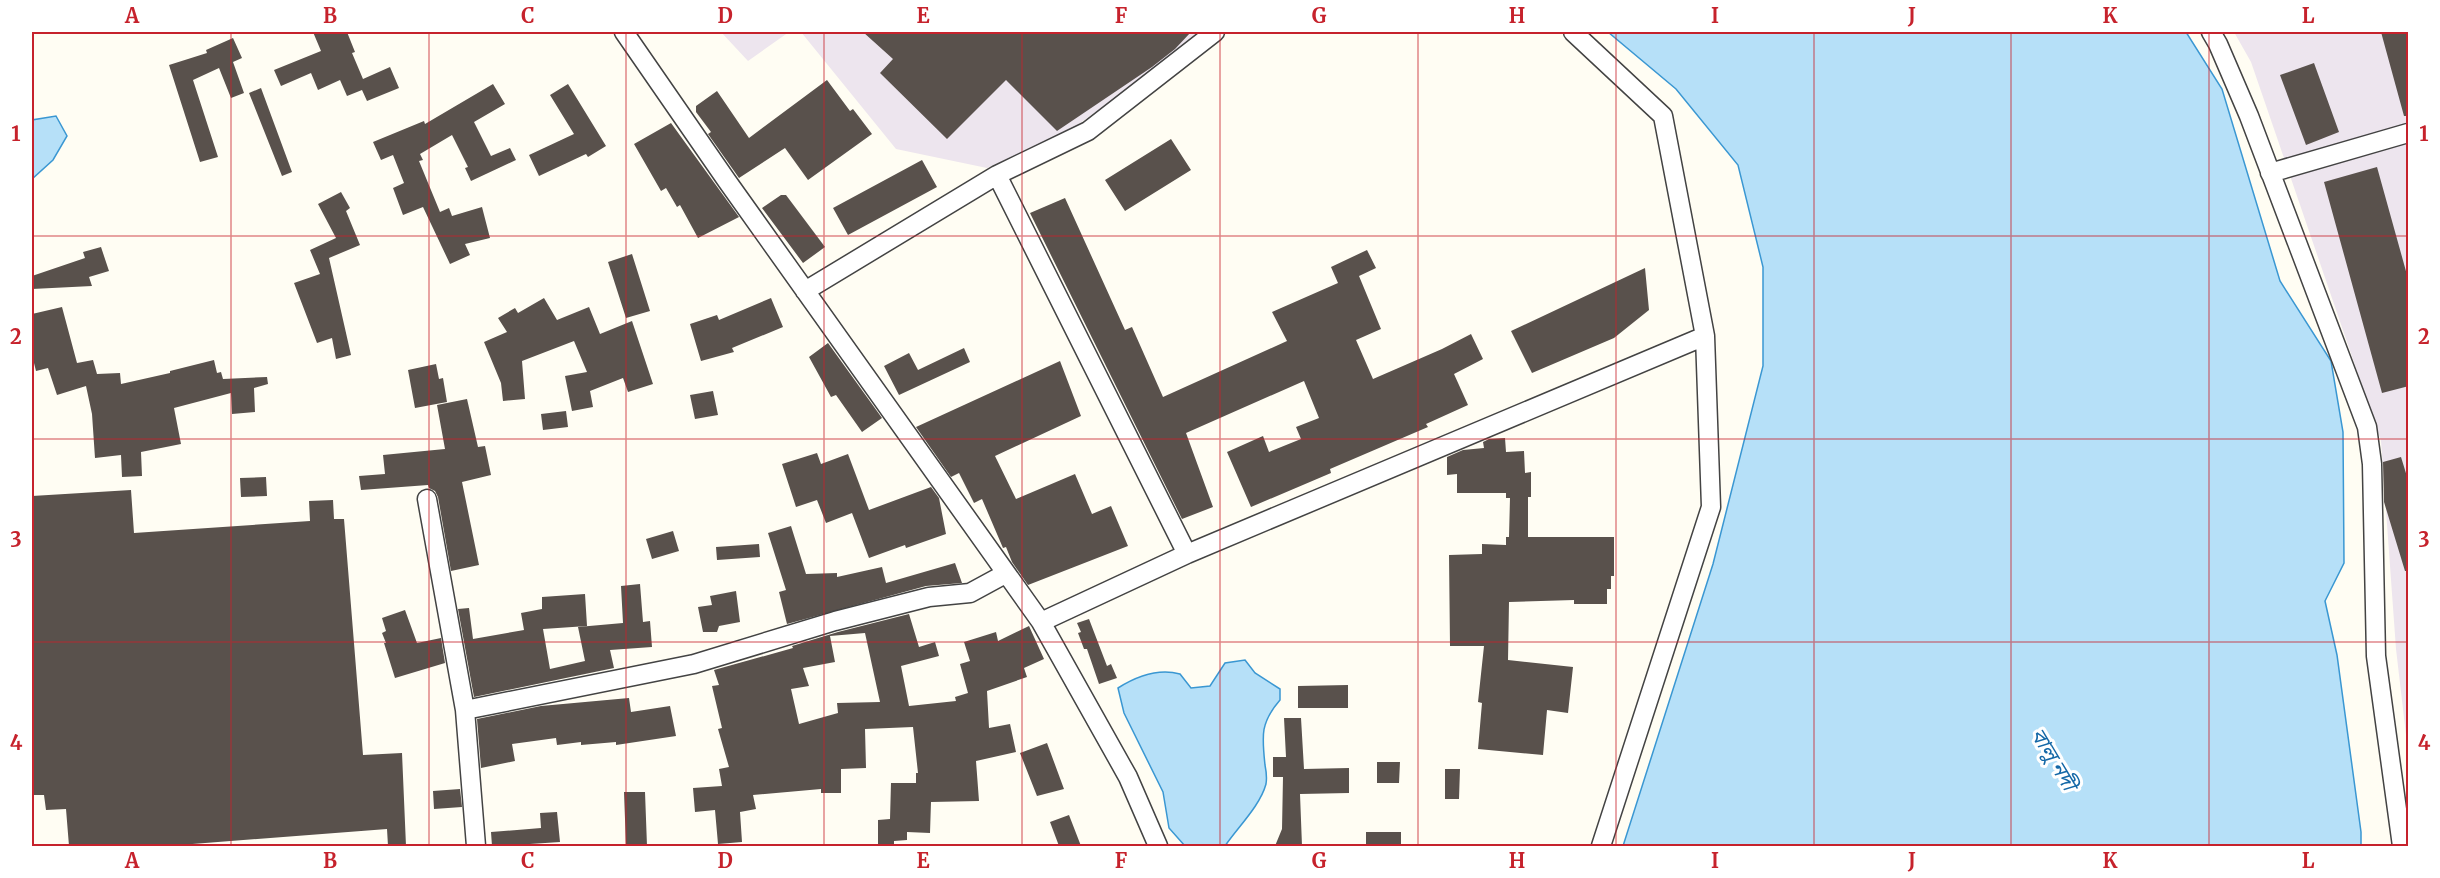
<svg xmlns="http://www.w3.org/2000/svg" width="2440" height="878" viewBox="0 0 2440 878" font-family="Merriweather,'Noto Sans Bengali',serif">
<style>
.industrial{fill:#ede5ee}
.water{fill:#b6e0f8;stroke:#3a97d2;stroke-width:1.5}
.building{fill:#59514c;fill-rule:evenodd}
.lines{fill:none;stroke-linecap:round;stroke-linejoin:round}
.minor-casing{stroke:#434343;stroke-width:21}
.minor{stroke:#fff;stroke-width:18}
.grid{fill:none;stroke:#c6222c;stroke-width:1.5;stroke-opacity:0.55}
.labels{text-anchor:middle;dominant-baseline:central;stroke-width:6;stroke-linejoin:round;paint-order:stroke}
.water-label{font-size:21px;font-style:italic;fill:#1468a7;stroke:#fff}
.neatline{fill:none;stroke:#c6222c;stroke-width:2}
.grid-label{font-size:20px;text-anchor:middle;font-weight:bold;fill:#c6222c}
</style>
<rect width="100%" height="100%" fill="#fffdf3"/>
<path class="industrial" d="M721,32h68l-41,29z
M801,32h399l-31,28 -103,73 -79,35 -91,-19z
M2234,32h174v720l-12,-103 -15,-208 -130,-379z"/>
<path class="water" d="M1608,32h578l36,57 58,192 51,80 12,71 1,131 -19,38 12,54 24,177v14h-738l90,-282 50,-198v-99l-25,-102 -62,-76z
M56,116l11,20 -14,24 -21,19v-59z
M1245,660l10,13 25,16v11c-20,23 -18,36 -15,65 1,5 2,13 1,19 -6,22 -28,43 -41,62h-40l-16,-18 -6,-36 -39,-79 -6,-25c19,-12 40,-20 62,-14l11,14 19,-2 15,-23z"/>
<path class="building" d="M313,32h34l8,20 -3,1 11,26 27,-12 9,21 -32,13 -5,-11 -15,6 -7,-16 -22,10 -7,-17 -30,13 -7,-16 47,-19z
M863,32h328l-16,17 -23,18 -95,64 -51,-51 -59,59 -67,-66 13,-14z
M2381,32h28v84h-5z
M233,38l9,20 -9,4 11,31 -13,5 -12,-30 -26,12 25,77 -18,5 -31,-97 38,-12 -1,-3z
M2314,63l25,69 -33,13 -26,-70z
M827,80l23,31 3,-2 19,25 -64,46 -23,-32 -46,30 -31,-44 3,-2 -15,-20v-6l21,-15 32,47z
M493,84l12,20 -31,18 17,34 19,-8 6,12 -45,21 -6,-13 3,-1 -16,-32 -32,19 3,6 -4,1 21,51 9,-4 3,8 30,-9 8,31 -25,6 5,11 -20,9 -27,-57 -20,8 -10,-27 11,-5 -11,-28 -12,5 -8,-18 51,-21 1,3z
M568,84l38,62 -18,11 -2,-3 -47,22 -10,-21 45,-21 -24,-39z
M261,88l31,84 -10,4 -33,-83z
M671,123l68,94 -41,21 -18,-33 -3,2 -11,-19 -5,3 -27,-47z
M1171,139l20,31 -66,41 -20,-31z
M922,160l15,27 -89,48 -15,-27z
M2377,167l32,115v104l-27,7 -58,-211z
M341,192l9,16 -4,3 14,34 -31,13 22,97 -15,4 -4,-21 -15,5 -23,-60 26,-9 -10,-24 26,-12 -18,-34z
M781,195h5l39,52 -22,16 -41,-55z
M1065,198l60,132 7,-3 31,70 124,-56 -15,-29 66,-29 -7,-16 36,-17 9,18 -17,8 22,53 -25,11 17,39 69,-30 29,-15 12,25 -29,15 14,31 -42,19 2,3 -98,42 1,4 -80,34 -24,-55 36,-16 6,16 32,-13 -5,-12 23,-9 -15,-37 -118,52 27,74 -31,12 -152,-306z
M101,247l8,24 -20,6 3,9 -60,3v-13l53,-18 -2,-6z
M632,254l18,57 -24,7 -18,-56z
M1645,268l4,42 -35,28 -82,35 -21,-42z
M544,298l13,22 32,-13 11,27 32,-13 21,63 -25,8 -5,-14 -33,13 3,16 -21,4 -7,-35 22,-4 -13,-31 -52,20 3,38 -22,2 -2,-18 -17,-41 23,-10 -9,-14 17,-10 3,5z
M771,298l12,29 -51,21 2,4 -33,9 -11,-37 27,-9 2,5z
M62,307l15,56 16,-3 4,14 23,-1 1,11 49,-11v-2l44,-11 3,13 4,-1 2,7 44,-2 1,7 -14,4 1,24 -23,2 -1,-21 -57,15 7,36 -40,8 1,24 -20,1 -1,-22 -26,3 -3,-44 -6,-28 -29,9 -9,-27 -12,3 -4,-16v-41z
M828,343l54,75 -20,14 -26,-37 -5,2 -22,-40z
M964,348l6,14 -71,33 -15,-29 25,-13 9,17z
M1060,361l21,55 -86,40 21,43 59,-25 17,40 19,-8 17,40 -100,39 -16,-23 -6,-15 -3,1 -21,-49 -8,4 -15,-30 -8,4 -35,-50z
M436,364l3,15 4,-1 4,24 -32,6 -7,-38z
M713,391l5,24 -23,4 -5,-24z
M467,399l11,48 7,-1 6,29 -29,7 17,83 -28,6 -13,-74 -3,-6 -6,-3 -1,-3 -67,5 -2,-14 26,-2 -2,-19 62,-6 -8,-44z
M566,411l2,16 -25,3 -2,-16z
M1505,438l1,14 18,-1 1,22 6,-1v25h-3v40h86v39h-3v13h-4v15h-33v-4l-65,2 -1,58 65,7 -5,46 -21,-3 -4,45 -65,-6 4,-46 -4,-1 6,-56h-34l-1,-91 33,-1v-10l24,1v-8h3l1,-39h-4v-5h-49v-19l-10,1v-18l16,-7 21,-2 -1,-6 6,-3z
M817,453l4,11 27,-10 21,56 62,-23 8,11 7,36 -40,14 -1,-3 -36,13 -17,-45 -26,10 -9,-23 -21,7 -14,-43z
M2401,457l8,26v88h-4l-21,-69 -1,-40z
M266,477l1,19 -26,1 -1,-19z
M131,490l3,43 176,-12 -1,-20 24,-1 1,19h10l19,236 39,-2 4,93h-18l-1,-17 -220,17h-98l-3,-37 -20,1 -2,-15h-12v-299z
M791,526l15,48 31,-1v4l45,-10 4,16 69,-20 7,20 -36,3 -139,38 -8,-32 7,-2 -18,-57z
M673,531l6,20 -27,8 -6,-20z
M759,544l1,13 -43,3 -1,-13z
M640,584l3,38 7,-1 2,26 -42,3 4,18 -140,29 -16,-88 11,-1 4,31 51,-9 -3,-17 21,-4v-12l43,-3 2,32 -44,3 7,40 35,-8 -7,-34 45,-4 -2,-37z
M736,591l4,31 -21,4 -2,6h-14l-5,-25 14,-2 -2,-9z
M405,610l12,33 24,-5 4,25 -50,15 -11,-35h2l-4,-10 4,-2 -4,-13z
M909,614l10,33 16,-5 4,14 -38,10 8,40 47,-5 -1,-4 13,-4 -8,-29 10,-3 -6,-19 32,-10 2,9 31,-15 15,33 -20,9 3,9 -40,14 2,37 21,-4 6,28 -40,9 3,40 -48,1 -1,31 -23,-1v8l-13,1v5h-16v-26l12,-1 1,-36h25v-10h2l-5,-46 -48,2 1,39 -25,1v24h-20v-4l-68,6 3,14 -16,3 2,30 -24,2 -3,-34 -20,2 -2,-24 29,-2 -3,-17 10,-2 -11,-38 4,-1 -10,-42 7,-1 -5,-15 79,-22 -1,-2 46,-14zM865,633l15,69 -43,1 1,10 -39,11 -8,-35 18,-3 -6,-18 32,-6 -5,-26z
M1089,619l18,47 4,-2 6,14 -18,6 -12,-35h-3l-6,-16 3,-1 -4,-9z
M1348,685v23h-50v-22z
M629,698l2,14 39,-6 6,30 -60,9v-3l-35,3v-3l-24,3 -1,-7 -44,6 3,17 -34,7 -4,-49 64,-13z
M1284,718h17l3,51 45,-1v25l-49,1 2,52h-27l7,-17 1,-52h-10v-20h13z
M1047,743l17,46 -27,7 -17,-43z
M1377,762h23l-1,21h-22z
M1445,769h15l-1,30h-14z
M460,789l2,18 -28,2 -1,-18z
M624,792h21l2,54h-21z
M557,812l3,30 -30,2v2h-38l-1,-14 50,-4 -1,-15z
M1069,815l12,31h-22l-9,-24z
M1366,832h35v14h-35z"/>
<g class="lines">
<defs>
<path id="minor" d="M624,32l103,149 314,441 87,155 30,69
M1573,32l90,84 42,220 6,171 -110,339
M2211,32l7,12 31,72 118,311 5,37 4,192 26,190
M2270,173l138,-40
M997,175l190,379
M805,291l192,-116 91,-44 127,-99
M427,499l38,211 11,136
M1041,622l146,-68 518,-218
M465,710l229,-46 141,-43 94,-24 41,-4 35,-19"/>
</defs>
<use href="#minor" class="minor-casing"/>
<use href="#minor" class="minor"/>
</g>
<path class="grid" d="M231,32v814M429,32v814M626,32v814M824,32v814M1022,32v814M1220,32v814M1418,32v814M1616,32v814M1814,32v814M2011,32v814M2209,32v814M32,236h2376M32,439h2376M32,642h2376"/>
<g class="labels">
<g class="water-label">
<text transform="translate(2054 759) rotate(59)">বালু নদী</text>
</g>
</g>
<rect width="2440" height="878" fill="none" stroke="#ffffff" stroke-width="66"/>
<rect x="33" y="33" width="2374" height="812" class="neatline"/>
<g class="grid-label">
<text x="132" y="23">A</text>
<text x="330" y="23">B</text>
<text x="528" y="23">C</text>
<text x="725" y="23">D</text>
<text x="923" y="23">E</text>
<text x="1121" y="23">F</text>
<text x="1319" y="23">G</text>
<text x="1517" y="23">H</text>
<text x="1715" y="23">I</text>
<text x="1912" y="23">J</text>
<text x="2110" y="23">K</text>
<text x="2308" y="23">L</text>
<text x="16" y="141">1</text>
<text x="2424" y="141">1</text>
<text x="16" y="344">2</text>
<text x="2424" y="344">2</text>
<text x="16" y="547">3</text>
<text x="2424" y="547">3</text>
<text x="16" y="750">4</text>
<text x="2424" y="750">4</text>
<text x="132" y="868">A</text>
<text x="330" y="868">B</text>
<text x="528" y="868">C</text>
<text x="725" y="868">D</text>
<text x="923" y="868">E</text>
<text x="1121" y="868">F</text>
<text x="1319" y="868">G</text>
<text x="1517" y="868">H</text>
<text x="1715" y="868">I</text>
<text x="1912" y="868">J</text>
<text x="2110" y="868">K</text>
<text x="2308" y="868">L</text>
</g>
</svg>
